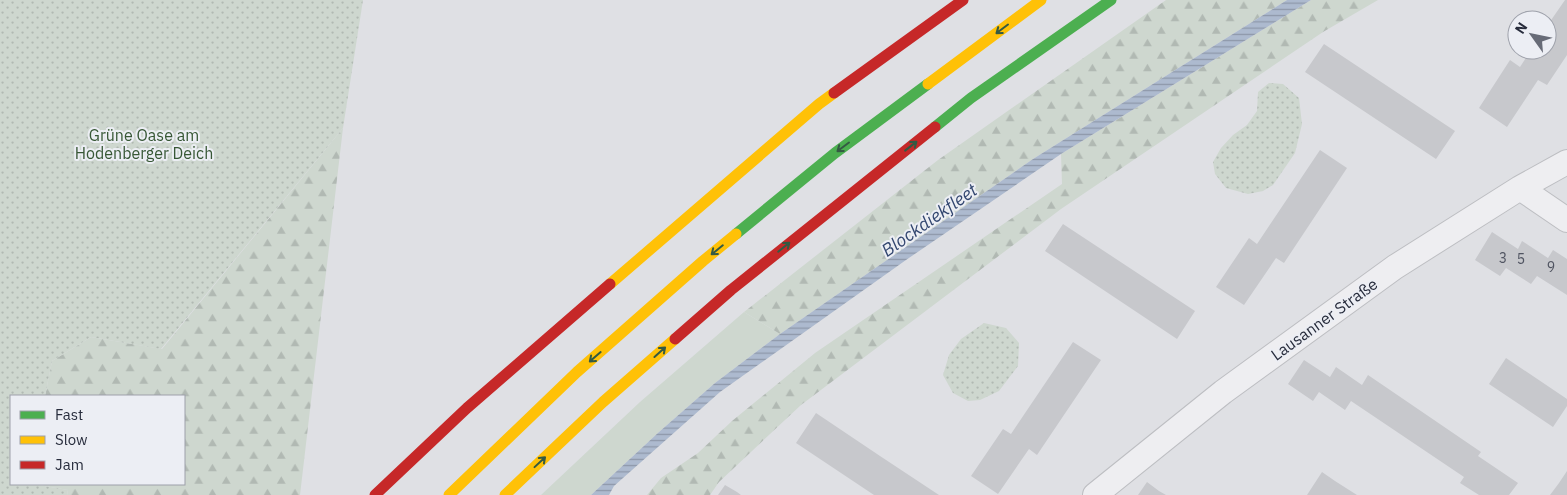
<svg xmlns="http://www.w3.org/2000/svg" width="1567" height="495" viewBox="0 0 1567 495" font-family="'IBM Plex Sans',sans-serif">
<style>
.grass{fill:#ced7cf}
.forest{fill:url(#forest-firs)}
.park{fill:url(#park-dots)}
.water{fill:url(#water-rules)}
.building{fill:#c7c8cc}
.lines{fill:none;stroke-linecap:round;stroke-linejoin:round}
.street-casing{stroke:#bdbec2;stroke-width:26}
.street{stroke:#eeeef1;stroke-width:24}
.fast{stroke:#4caf50;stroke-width:11}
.slow{stroke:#ffc107;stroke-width:11}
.jam{stroke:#c62828;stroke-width:11}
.oneway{stroke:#345a43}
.labels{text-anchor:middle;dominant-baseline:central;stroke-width:4;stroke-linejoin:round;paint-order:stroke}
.number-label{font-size:14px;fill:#505461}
.park-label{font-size:16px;fill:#375735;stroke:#eceef4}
.street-label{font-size:16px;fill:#272c3c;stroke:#eceef4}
.water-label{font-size:18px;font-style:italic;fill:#32466f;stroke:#eceef4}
</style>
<defs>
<pattern id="forest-firs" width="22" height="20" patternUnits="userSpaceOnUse" patternTransform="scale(1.25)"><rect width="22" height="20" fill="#ced7cf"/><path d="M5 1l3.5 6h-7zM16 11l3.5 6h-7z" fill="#b1b9b3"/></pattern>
<pattern id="park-dots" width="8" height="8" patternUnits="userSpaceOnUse" patternTransform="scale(1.25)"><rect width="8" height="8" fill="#ced7cf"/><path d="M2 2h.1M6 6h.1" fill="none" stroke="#b1b9b3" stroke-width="1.8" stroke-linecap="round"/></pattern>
<pattern id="water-rules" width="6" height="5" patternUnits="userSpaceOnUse" patternTransform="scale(1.25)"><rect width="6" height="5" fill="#adbacf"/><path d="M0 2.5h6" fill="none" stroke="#8d97a9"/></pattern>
</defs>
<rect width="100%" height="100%" fill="#dfe0e4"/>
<path class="grass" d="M744,312l36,22 -65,49 -56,49 -68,63h-50l99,-93z"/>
<path class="forest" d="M1166,0h121l-254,159 -253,175 -36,-22 194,-152z
M1311,0h67l-55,32 -262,177 -260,196 -82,77 -9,13h-63l14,-17 37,-25 34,-32 83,-68 247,-169 -1,-30z
M343,128l-43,367h-233l1,-5 -35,-6h151v-88h-139l7,-35 39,-24 71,12z"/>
<path class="park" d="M0,0h363l-20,128 -182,221 -70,-12 -39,24 -7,35h-34v88h22l35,6 -1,5h-67z
M1269,83l14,1 16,14 3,26 -7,29 -22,32 -10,6 -15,3 -22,-6 -11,-14 -2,-12 8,-14 12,-13 14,-10 10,-14 1,-19z
M984,323l22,5 13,15 -1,23 -19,25 -19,9 -12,1 -15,-8 -10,-18 6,-20 12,-16z"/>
<path class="water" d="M1287,0h24l-250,154 -155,106 -186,132 -106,94 -5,9h-18l68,-63 56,-49 65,-49 253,-175z"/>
<path class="building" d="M1565,0h2v55l-20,30 -9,-5 -31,47 -28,-19 31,-48 10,7 11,-17h16v-24z
M1324,44l131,87 -19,28 -131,-87z
M1320,150l27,18 -63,95 -8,-5 -32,47 -28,-18 33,-49 8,6z
M1063,224l132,87 -18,28 -132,-88z
M1492,232l26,17 4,-8 26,17 5,-8 14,9v36l-30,-19 -6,8 -25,-16 -6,8 -25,-16z
M1073,342l28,18 -64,95 -8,-6 -31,45 -27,-18 32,-47 8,5z
M1506,358l61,41v7l-14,21 -64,-43z
M1304,360l26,17 6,-10 26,18 6,-10 113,77 -3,4 40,27 -9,12h-30l-19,-12 4,-6 -113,-76 -6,9 -26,-18 -6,9 -25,-17z
M816,413l64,43 59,39h-65l-78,-52z
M1567,471v24h-17l9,-12z
M1322,472l13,9 22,14h-50z
M1147,482l12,9 7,4h-28z
M725,485l12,7 4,3h-23z"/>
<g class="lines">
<defs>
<path id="street" d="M1520,188l47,32
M1095,495l128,-103 172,-125 125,-79 47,-26"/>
</defs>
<use href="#street" class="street-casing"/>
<use href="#street" class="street"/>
<path class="fast" d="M935,127l36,-29 140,-98
M736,234l99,-81 93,-69"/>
<path class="slow" d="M928,84l113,-84
M610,284l209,-180 15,-11
M449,495l128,-123 126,-111 33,-27
M505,495l98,-93 72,-63"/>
<path class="jam" d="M834,93l129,-93
M675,339l56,-49 204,-163
M375,495l92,-87 143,-124"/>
</g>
<defs><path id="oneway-shaft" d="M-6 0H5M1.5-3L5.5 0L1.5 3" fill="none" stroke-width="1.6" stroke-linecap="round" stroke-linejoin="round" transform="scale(1.25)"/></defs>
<g class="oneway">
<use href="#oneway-shaft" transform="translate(1002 29) rotate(143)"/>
<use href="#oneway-shaft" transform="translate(911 146) rotate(-38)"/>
<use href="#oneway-shaft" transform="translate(843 147) rotate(143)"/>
<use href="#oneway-shaft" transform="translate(784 247) rotate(-39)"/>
<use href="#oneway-shaft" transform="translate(717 250) rotate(141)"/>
<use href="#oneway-shaft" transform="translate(660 352) rotate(-42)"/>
<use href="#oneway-shaft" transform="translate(595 357) rotate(139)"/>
<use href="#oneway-shaft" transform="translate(540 462) rotate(-43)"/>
</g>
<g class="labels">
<g class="number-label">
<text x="1503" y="258">3</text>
<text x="1521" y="259">5</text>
<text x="1551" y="267">9</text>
</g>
<g class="park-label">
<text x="144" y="135">Grüne Oase am<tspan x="144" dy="18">Hodenberger Deich</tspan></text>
</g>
<g class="street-label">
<text transform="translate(1324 319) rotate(-36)">Lausanner Straße</text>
</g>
<g class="water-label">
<text transform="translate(929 220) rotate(-35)">Blockdiekfleet</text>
</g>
</g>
<rect x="10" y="395" width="175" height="90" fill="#eceef4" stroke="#9da0aa"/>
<rect x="20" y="411" width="25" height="8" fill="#4caf50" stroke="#9da0aa"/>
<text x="55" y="420" font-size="15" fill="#272c3c">Fast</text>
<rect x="20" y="436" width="25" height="8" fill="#ffc107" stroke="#9da0aa"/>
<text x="55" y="445" font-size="15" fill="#272c3c">Slow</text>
<rect x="20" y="461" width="25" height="8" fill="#c62828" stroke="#9da0aa"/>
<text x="55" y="470" font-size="15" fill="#272c3c">Jam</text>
<g transform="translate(1532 35) rotate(303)"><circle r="24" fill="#eceef4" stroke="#9da0aa"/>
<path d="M0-4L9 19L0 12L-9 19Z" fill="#676b77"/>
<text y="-8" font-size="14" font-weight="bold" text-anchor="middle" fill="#272c3c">N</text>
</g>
</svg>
